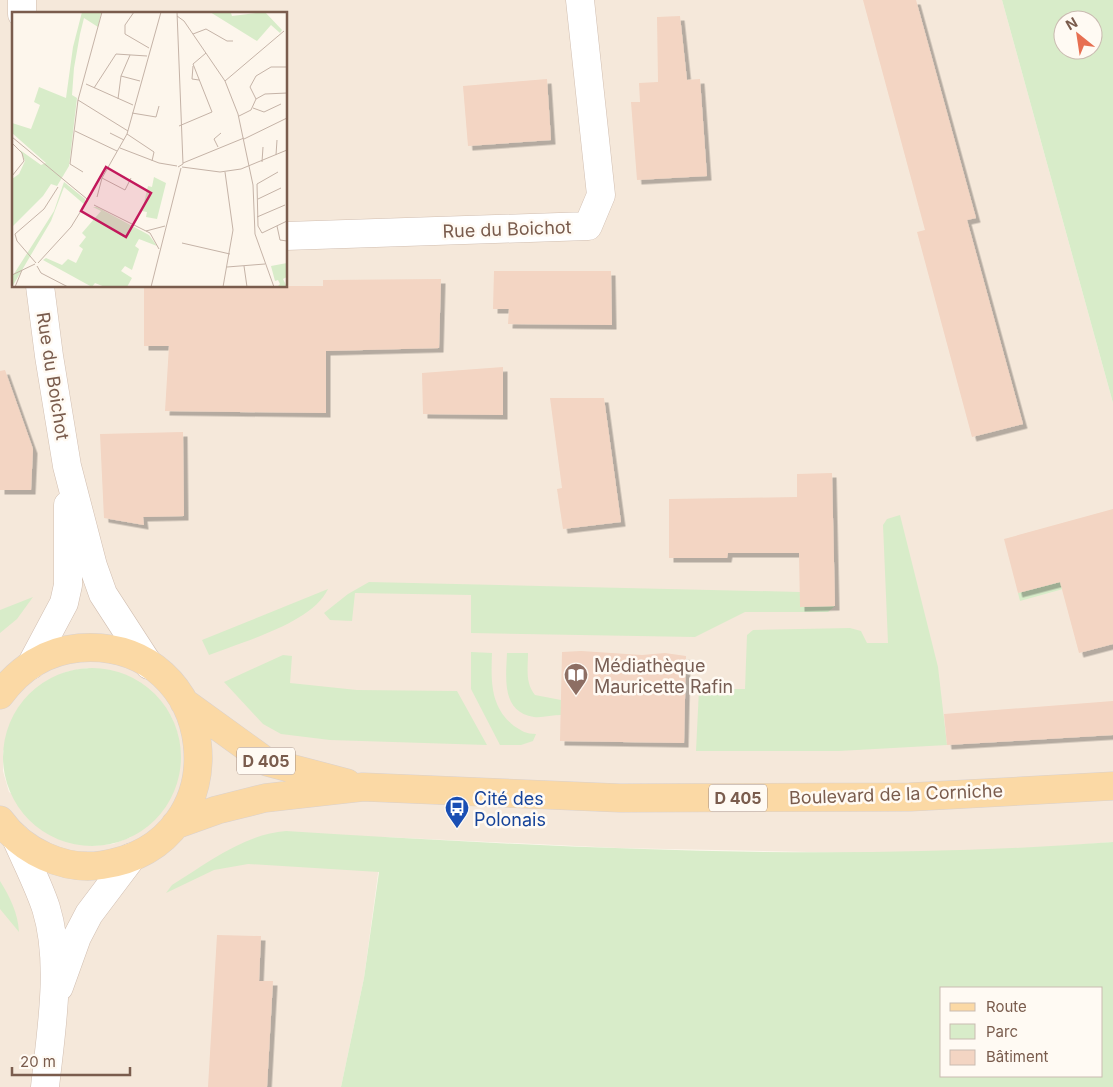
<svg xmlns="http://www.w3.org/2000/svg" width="1113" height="1087" viewBox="0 0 1113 1087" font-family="Inter,sans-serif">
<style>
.residential{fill:#f5e8da;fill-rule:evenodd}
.green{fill:#d8ecc9;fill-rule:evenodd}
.building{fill:#f3d5c3;filter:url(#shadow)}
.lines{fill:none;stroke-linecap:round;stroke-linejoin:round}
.minor-casing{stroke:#d1beb0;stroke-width:29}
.major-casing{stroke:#dad1cd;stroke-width:29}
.minor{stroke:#fff;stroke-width:28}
.major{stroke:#fbd9a5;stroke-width:28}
.labels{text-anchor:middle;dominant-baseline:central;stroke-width:5;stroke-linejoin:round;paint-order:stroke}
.shield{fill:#fffaf3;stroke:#a28b7f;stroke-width:1}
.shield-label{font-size:16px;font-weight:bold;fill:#7a5c4d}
.street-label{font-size:18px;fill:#7a5c4d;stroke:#fffaf3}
.education-label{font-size:18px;fill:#785e54;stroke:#fffaf3;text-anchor:start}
.transit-label{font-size:18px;fill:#164399;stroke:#fffaf3;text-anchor:start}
.inset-road{fill:none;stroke:#c5b3a7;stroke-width:1}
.view{fill:#c2185b;fill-opacity:0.15;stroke:#c2185b;stroke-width:2.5}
.inset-edge{fill:none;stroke:#7a5c4d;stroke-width:2.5}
</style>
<defs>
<filter id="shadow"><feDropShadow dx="4.5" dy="4.5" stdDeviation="0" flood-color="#0004"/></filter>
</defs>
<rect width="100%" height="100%" fill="#fdf6ec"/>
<path class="residential" d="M0,0h1002l111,403v439l-98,8 -159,3 -238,-5 -235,-11 -19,141 -23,109h-341zM14,14h272v272h-272zM87,668l72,31 12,17 7,19 -47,102 -18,7 -21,2 -83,-54 -6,-21v-20l44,-70 19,-9z"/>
<path class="green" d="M1002,0h111v403zM1063,20h30v30h-30z
M900,515l38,152 9,78 -108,6h-143l3,-62h46l2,-54 6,-5 97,-2 11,3 6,12h21l-5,-118 4,-6z
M1113,568v7l-93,26 -2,-8z
M369,582l431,10v15l35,-1 -7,6h-83l-50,25 -224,-4v-38l-116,-2 -3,28 -22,-1 -6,-7 24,-19z
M328,589c-16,34 -84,52 -119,66l-7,-15z
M33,597l-16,22 -17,14v-23z
M471,652l21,1c-1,28 -2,54 22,73 8,5 12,8 22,8l-3,7 -12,4h-21l-29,-56z
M507,653h21c0,16 -3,29 7,42l26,5v15c-9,0 -19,3 -27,2 -33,-5 -28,-39 -27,-64z
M283,655l9,1 -2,27 67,7 100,1 30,54 -157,-5 -49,-6 -18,-10 -39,-42z
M3 757a89 89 0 1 1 178 0a89 89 0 1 1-178 0Z
M286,831c275,17 552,32 827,11v245h-772l23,-109 15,-106 -131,-8 -34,6 -48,23 6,-8c34,-21 72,-51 114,-54zM1102,988v88h-160v-88z
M0,881c10,16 18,32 19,51l-19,-23z"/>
<path class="building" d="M863,0h53l60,218 -9,2 56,204 -51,13 -55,-205 8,-2z
M680,16l7,64 13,-1 7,97 -70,4 -6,-78h9l-1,-19 19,-1 -1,-65z
M547,79l4,61 -83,6 -5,-60z
M494,271h117l1,54 -104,-1 1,-15h-16z
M441,279l-2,69 -113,3v62l-161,-2 4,-65h-25v-60h179v-6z
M503,367v48l-80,-1 -1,-41z
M5,370l28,79 -2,41h-31v-119z
M550,398h54l17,124 -58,7 -6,-40 5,-1z
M183,432l1,84 -41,1 1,8 -40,-7 -4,-84z
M832,473l3,133 -35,1 -1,-54h-71l-1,5h-58v-59l128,-2v-23z
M1113,509v135l-34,9 -19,-71 -42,11 -14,-54z
M581,651l61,4 23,-2 21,3 -2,87 -124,-2 2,-89z
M1113,701v34l-166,10 -3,-31z
M217,935l44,1 -2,45h14l-6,106h-59z"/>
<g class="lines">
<defs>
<path id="minor" d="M22,0v14
M286,236l302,-10 13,-31 -21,-195
M40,286l9,70 18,110 26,100 10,28 46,71
M31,665l33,-62 4,-18v-80
M16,838c10,23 22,46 30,70 17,55 5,123 -1,179
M59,987l18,-50 12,-23 43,-57"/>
<path id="major" d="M0,695c19,-26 46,-44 79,-47 142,-11 166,196 23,217 -38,6 -80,-14 -102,-45
M184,702l83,60 80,21
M175,825l42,-15 48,-12 98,-11 257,11 290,-1 203,-11"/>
</defs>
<use href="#minor" class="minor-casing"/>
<use href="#major" class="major-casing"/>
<use href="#minor" class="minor"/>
<use href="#major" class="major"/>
</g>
<defs>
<symbol id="library-pin" viewBox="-11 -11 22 30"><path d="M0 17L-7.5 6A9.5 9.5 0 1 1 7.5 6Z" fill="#8d6e63" stroke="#fffaf3"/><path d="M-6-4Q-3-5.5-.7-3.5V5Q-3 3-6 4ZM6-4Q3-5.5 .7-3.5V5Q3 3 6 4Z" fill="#fff"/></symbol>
<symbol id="bus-pin" viewBox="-11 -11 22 30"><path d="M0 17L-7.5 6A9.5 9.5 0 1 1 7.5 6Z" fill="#1a4fb4" stroke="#fffaf3"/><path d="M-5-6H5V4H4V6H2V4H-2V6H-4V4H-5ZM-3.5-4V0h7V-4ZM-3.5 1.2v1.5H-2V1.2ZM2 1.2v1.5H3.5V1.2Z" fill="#fff"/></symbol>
</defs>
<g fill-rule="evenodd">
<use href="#library-pin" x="562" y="661" width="28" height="38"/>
<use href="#bus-pin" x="443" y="794" width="28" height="38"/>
</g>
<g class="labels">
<g class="shield">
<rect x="237" y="747.5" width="58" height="27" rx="4"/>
<rect x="709" y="784.5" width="58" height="27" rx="4"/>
</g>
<g class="shield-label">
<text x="266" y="761">D 405</text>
<text x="738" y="798">D 405</text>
</g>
<g class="street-label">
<text transform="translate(507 229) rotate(-2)">Rue du Boichot</text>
<text transform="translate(53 376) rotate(81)">Rue du Boichot</text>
<text transform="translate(896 794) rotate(-2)">Boulevard de la Corniche</text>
</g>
<g class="education-label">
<text x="594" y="665">Médiathèque<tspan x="594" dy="21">Mauricette Rafin</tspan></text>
</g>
<g class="transit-label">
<text x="474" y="798">Cité des<tspan x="474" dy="21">Polonais</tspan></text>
</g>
</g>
<g transform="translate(12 12)">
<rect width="275" height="275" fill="#fdf6ec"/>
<path d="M70,0l19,1 -3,14 -14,-9 -4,16 -6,34 -2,27 5,3 -8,68 -12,20 -6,-2 -8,12 -31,31v-48l7,-5 6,-13 -5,-11 21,15 5,-2 -34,-30v-10l19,6 9,-24 -6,-3 5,-15 27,11 7,-51zM198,0l21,1 1,3 33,-4 17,18 -2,3 -9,-8 -14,16zM142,165l12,6 -9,36 -11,-2 1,-5 -5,-1 6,-25 4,1zM52,170l21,17v6l-21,-18 -13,34 -39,66v-10l42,-66zM81,195h4l52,28 8,11 -18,-7 -4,7 4,3 -7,21 -7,-4 -4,5 11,7 -5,9h-22l-10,-4 -3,4 -49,-27 3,-2 16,7 6,-6 8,4 7,-14 -4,-3 7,-9 -4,-4 19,-22zM275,251v14l-4,2 4,8h-10l3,-3 -2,-4 -3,1 -4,-15z" fill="#d8ecc9"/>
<path class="inset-road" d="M90,0l-24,88 50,31M122,0l-9,13v9l24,14M165,0l6,152 -5,3M165,4l7,5 41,60 13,33 15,71 2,49 19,53M181,22l13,-5 21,12h6M181,54l-1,13 7,1M109,64l19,5M213,69l59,-50M74,72l47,21M82,76l22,-34 31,2M106,87l3,-23 9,-21M244,87l-6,-12 6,-11 15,-9h16M66,88l-8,64 13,8M241,96l11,4 17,-8M120,101l24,4 3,-11M227,104l12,-6 5,-11 9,-5 22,-1M167,114l33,-14 -19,-48 13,-11M63,119l42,20M98,121l14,7M115,122l27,18 -2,9M0,125l75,62M232,127l43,-21M0,131l10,10 2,8 -12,15M206,135l-4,-8 7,-6M108,136l39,15 18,3M264,143l1,-15M250,150l1,-15M171,151l61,-25M170,155l38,5 21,-3 46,-19M90,166l23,12 6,-12M85,185l5,-19 25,-44 34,-122M246,187l23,-11M82,193l56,28 9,16M245,205l28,-12M246,214l-1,-42 21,-12M246,214l4,7 25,-12M265,214l3,14 7,1M134,219l19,-5M170,231l48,11M24,251l-19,-22 -2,-7 29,-25 14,-22M26,251l33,-36 16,-26M25,254l4,7 27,14M232,254l3,21M215,255l38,-3M0,263l23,-11M3,275l7,-17M139,275l30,-119M211,275l10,-57 -8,-58"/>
<path class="view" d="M94,155l45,26 -25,44 -45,-26z"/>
<rect width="275" height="275" class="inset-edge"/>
</g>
<rect x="940" y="987" width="162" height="90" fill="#fffaf3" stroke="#cabbb1"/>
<rect x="950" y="1003" width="25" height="8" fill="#fbd9a5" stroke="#cabbb1"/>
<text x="986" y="1012" font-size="15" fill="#7a5c4d">Route</text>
<rect x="950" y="1024" width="25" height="15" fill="#d8ecc9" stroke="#cabbb1"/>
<text x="986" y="1037" font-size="15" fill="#7a5c4d">Parc</text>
<rect x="950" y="1050" width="25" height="15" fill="#f3d5c3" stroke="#cabbb1"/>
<text x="986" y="1062" font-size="15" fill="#7a5c4d">Bâtiment</text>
<g transform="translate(1078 35) rotate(330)"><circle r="24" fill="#fffaf3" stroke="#cabbb1"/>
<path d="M0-4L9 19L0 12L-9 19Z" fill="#e76f51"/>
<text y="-8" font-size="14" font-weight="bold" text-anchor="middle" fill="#7a5c4d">N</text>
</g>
<path d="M12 1067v8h118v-8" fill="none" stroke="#7a5c4d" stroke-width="2.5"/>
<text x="20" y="1067" font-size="15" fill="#7a5c4d" stroke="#fffaf3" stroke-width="4" paint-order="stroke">20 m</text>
</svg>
